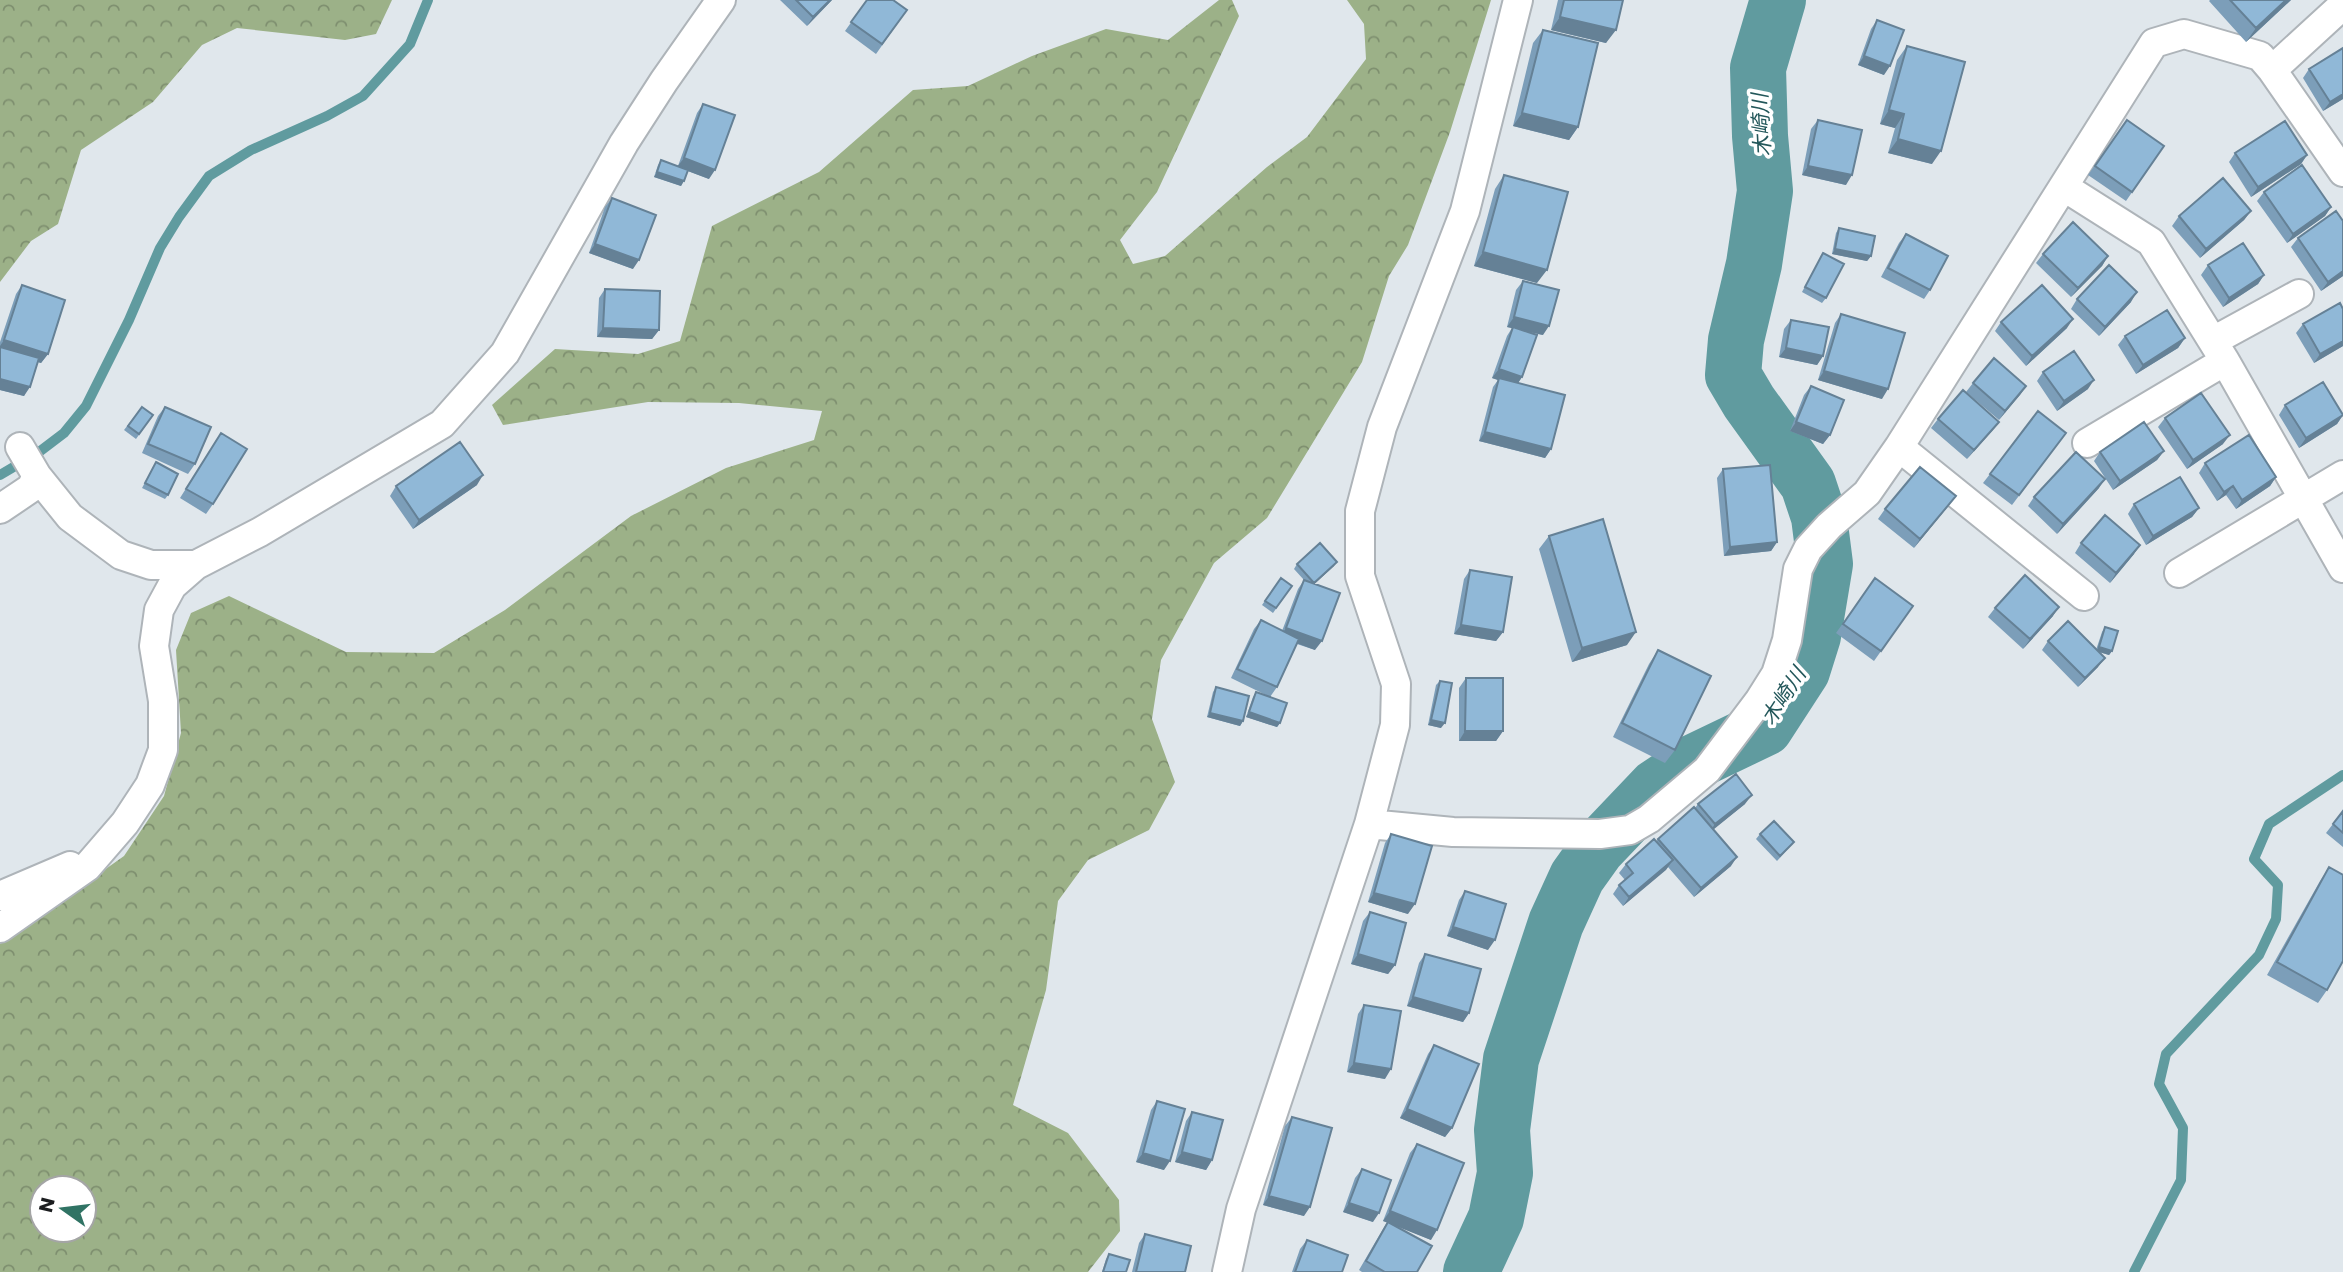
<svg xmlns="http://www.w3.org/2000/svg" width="2343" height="1272" viewBox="0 0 2343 1272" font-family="Poppins,'Noto Sans JP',sans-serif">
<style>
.forest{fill:url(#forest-crowns);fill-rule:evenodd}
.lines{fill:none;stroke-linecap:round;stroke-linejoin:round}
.stream{stroke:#609b9f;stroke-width:10}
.river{stroke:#609b9f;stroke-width:56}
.street-casing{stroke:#aeb4b9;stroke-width:32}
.street{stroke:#fff;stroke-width:28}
.wall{fill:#7c9eb9}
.shaded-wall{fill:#658196}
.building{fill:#90b8d7;stroke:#658196;stroke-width:2}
.labels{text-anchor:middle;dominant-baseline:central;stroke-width:7;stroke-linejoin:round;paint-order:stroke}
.water-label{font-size:21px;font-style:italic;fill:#23575a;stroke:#fff}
</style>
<defs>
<pattern id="forest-crowns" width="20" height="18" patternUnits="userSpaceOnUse" patternTransform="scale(1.75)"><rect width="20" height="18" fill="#9cb188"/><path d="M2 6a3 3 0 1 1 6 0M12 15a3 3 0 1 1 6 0" fill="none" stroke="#7e8f6f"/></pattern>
</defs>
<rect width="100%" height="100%" fill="#e0e7ec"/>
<path class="forest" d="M0,0h392l-16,34 -31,6 -108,-12 -35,17 -49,57 -72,48 -23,74 -27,17 -31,41z
M1219,0h13l7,16 -82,176 -37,48 13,24 32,-8 102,-89 40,-30 59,-78 -2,-35 -17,-24h144l-41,132 -42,113 -19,31 -27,86 -95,156 -53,45 -53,97 -9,59 23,63 -26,48 -61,30 -30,41 -12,89 -33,115 55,28 51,67 1,31 -32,41h-1088v-328l124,-88 40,-60 17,-63 -5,-83 15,-37 38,-17 117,56 88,1 71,-43 126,-94 95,-48 88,-28 8,-29 -83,-8 -91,-1 -145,23 -11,-20 63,-56 83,5 42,-13 32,-115 107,-54 94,-82 55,-4 64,-30 74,-27 62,11zM42,1188h42v42h-42z"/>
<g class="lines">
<path class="stream" d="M0,475l39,-23 25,-19 22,-27 43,-86 31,-72 19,-31 30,-41 42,-26 76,-34 36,-20 47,-52 18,-44
M2134,1272l47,-92 2,-52 -24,-44 7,-30 93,-99 17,-36 2,-34 -24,-26 15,-35 74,-49"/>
<path class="river" d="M1471,1272l25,-54 9,-45 -3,-43 9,-71 45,-136 21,-46 20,-28 59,-62 36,-24 73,-35 37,-57 11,-35 12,-72 -6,-47 -11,-33 -59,-82 -16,-27 3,-35 18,-76 11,-73 -5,-55 -2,-68 20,-68"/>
<defs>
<path id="street" d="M2272,70l71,102
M2064,187l87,55 74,119 118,207
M2213,341l86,-47
M2087,443l138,-82
M20,447l17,29 33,41 51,38 30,10h45
M1899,447l185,149
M0,509l31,-21 6,-12
M2179,573l164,-98
M1369,824l84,8 147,2 30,-4 19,-11 58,-49 52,-69 17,-27 11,-34 11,-71 10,-20 21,-23 38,-33 32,-46 255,-404 30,-9 76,22 12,14 71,-65
M0,896l70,-30
M0,928l87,-61 38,-44 25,-38 13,-35v-49l-9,-55 5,-36 13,-24 24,-21 64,-33 182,-108 63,-71 119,-210 40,-62 57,-81
M1227,1272l14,-63 128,-385 26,-99 1,-41 -36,-108v-65l22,-84 83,-216 53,-211"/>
</defs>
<use href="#street" class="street-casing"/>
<use href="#street" class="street"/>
</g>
<path class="wall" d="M780,0h52l-25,26z
M867,0l40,10 -31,44 -31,-23z
M1558,0h65l-17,43 -55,-13z
M2210,0h81l-45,42 -37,-41z
M1877,20l7,55 -26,-10 13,-36z
M1543,30l35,97 -9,13 -56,-14 20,-83z
M1907,46l25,118 -44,-11 7,-25 -15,-4 17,-64z
M2343,48v51l-20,12 -20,-33 6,-9z
M703,104l6,75 -21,-8 -7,15 -27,-9 4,-12 3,-5 17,6 19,-53z
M1818,120l28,65 -44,-10 9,-46z
M2127,120l37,26 -38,55 -38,-26z
M2235,153l72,2 -6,9 -50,33 -22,-35z
M1504,175l33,108 -63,-17 21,-77z
M2264,192l67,15 -6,9 -38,27 -30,-42z
M612,198l21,71 -44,-16 16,-46z
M2251,211l-7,9 -44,38 -28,-32 7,-10z
M2343,221v55l-22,15 -30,-44 7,-9z
M1839,228l32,28 -4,5 -35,-7 4,-21z
M1906,234l24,56 -6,9 -43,-22 18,-34z
M1823,253l3,45 -4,5 -20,-11z
M2043,254l65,2 -6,10 -31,31 -35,-34z
M2208,265l56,10 -6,9 -35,23 -22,-32z
M1523,281l20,54 -14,-3 -7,45 -4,6 33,66 -6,9 -66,-17 14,-54 5,-7 -6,-2 15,-42 5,-8 -5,-1 9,-37z
M22,285l26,69 -7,9 -3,-1 -14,34 -24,-6v-48l16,-48z
M605,289l54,41 -7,9 -55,-2 2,-39z
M2077,299l54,3 -32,34 -28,-27z
M1841,314l41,85 -64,-19 17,-57z
M1791,320l32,36 -6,9 -38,-8 5,-28z
M2001,322l66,6 -41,38 -31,-35z
M2303,324l40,22 -29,17 -18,-30z
M2125,336l60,2 -7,10 -42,26 -18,-29z
M2043,372l45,17 -31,22 -20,-30z
M1973,383l53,3 -27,34 -33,-28z
M1811,386l19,49 -7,9 -33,-13 14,-36z
M2285,405l58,10 -6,9 -38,24 -20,-33z
M142,407l11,8 -17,24 -12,-9z
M165,407l30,57 -7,10 -46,-21 16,-37z
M2165,418l58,26 -36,25 -29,-42z
M1938,419l61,3 -32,37 -36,-31z
M221,433l-8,71 -7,10 -26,-16z
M2066,433l-54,72 -29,-22 7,-9z
M2164,451l-7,9 -44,30 -19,-29 6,-9z
M156,462l12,33 -3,4 -23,-11z
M2205,463l71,14 -6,9 -34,23 -10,-14 -9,6 -18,-28z
M1723,469l54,73 -6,9 -47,5 -7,-78z
M477,485l-64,44 -23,-33 6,-10z
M2099,488l-42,46 -29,-28 6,-9z
M1956,496l-42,52 -36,-29 7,-10z
M2134,504l65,4 -7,9 -46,28 -18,-31z
M1549,536l78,109 -55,17 -33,-113z
M2081,543l53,11 -24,29 -35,-30z
M1297,564l37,2 -20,18 1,66 -18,-6 -20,43 -7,10 -39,-19 23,-49 7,-9 21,11 16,-42 6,-9 -10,-11z
M1470,570l33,62 -7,9 -42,-7 10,-55z
M1281,578l11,8 -19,27 -11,-8z
M1875,578l38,28 -39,55 -38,-28z
M1995,608l58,8 -30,33 -35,-32z
M2105,627l7,24 -3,4 -10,-3 -1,15 -20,20 -36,-37 6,-9 48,9 6,-18z
M1658,650l17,100 -10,13 -52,-26 36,-73z
M1466,678l37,53 -7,10h-37v-53z
M1440,681l1,47 -13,-3 8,-40z
M1216,687l27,34 -3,5 -33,-9 6,-25z
M1256,692l24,31 -3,4 -31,-10 7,-20z
M1698,804h47l-32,25 18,37 -37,31 -26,-30 -45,39 -10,-12 6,-9 6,-5 -6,-7 7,-9 30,-22 2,-3 37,-31z
M2343,811v36l-17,-14z
M1391,834l17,80 -40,-12 17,-59z
M1760,834l34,8 -17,19 -21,-22z
M2329,867l-2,123 -9,13 -51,-28 53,-94z
M1465,891l23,59 -41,-14 12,-36z
M1370,912l25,53 -7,9 -37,-10 12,-43z
M1425,954l44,59 -6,9 -56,-16 12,-43z
M1364,1005l21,74 -38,-7 11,-58z
M1434,1045l18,83 -7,9 -45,-19 28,-64z
M1157,1101l7,69 -28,-8 15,-52z
M1192,1112l20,48 -6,10 -31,-8 11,-41z
M1292,1117l12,99 -41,-11 22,-79z
M1417,1144l14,96 -38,-16 24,48h-55l-3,-2 28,-48 -4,-1 27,-68z
M1362,1169l11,53 -30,-10 12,-34z
M1145,1234l40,38h-53l7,-29z
M1307,1240l35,32h-50l8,-23z
M1109,1254l17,18h-24l4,-13z"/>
<path class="shaded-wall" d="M830,0h2l-25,26 6,-9z
M2286,0h5l-45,42 10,-14z
M1560,17l56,13 -10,13 -55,-13z
M1864,56l26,10 -6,9 -26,-10z
M2343,94v5l-20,12 7,-9z
M1889,110l15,4 -9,14 -15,-4z
M1522,113l56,14 -9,13 -56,-14z
M1898,139l43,12 -9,13 -44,-11z
M2307,155l-6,9 -50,33 7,-10z
M684,158l31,12 -6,9 -32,-12z
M1808,166l44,9 -6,10 -44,-10z
M657,172l27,9 -3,5 -27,-9z
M2331,207l-6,9 -38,27 6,-9z
M2251,211l-7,9 -44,38 6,-9z
M595,244l44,16 -6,9 -44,-16z
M1835,249l36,7 -4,5 -35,-7z
M1483,252l64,18 -10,13 -63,-17z
M2108,256l-6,10 -31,31 7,-9z
M2343,271v5l-22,15 7,-9z
M2264,275l-6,9 -35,23 6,-9z
M2137,292l-6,10 -32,34 6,-9z
M1514,317l35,9 -6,9 -36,-8z
M2073,319l-6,9 -41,38 6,-10z
M603,328l56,2 -7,9 -55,-2z
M2185,338l-7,10 -42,26 7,-9z
M4,340l44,14 -7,9 -41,-13v-4z
M2343,341v5l-29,17 6,-9z
M1786,348l37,8 -6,9 -38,-8z
M1499,369l23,8 -6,9 -24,-8z
M1824,371l64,18 -6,10 -64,-19z
M0,379l30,8 -6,9 -24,-6z
M2094,380l-6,9 -31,22 7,-10z
M2026,386l-6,9 -21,25 6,-9z
M2343,415l-6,9 -38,24 7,-10z
M1796,422l34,13 -7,9 -33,-13z
M1999,422l-7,9 -25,28 7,-9z
M1485,432l66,17 -6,9 -66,-17z
M2230,435l-7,9 -36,25 6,-9z
M2164,451l-7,9 -44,30 7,-9z
M483,475l-6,10 -64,44 6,-9z
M2276,477l-6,9 -34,23 6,-9z
M2105,479l-6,9 -42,46 6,-10z
M2233,486l-7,9 -9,6 7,-9z
M1956,496l-7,9 -35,43 6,-9z
M2199,508l-7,9 -46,28 7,-9z
M1777,542l-6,9 -47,5 6,-9z
M2140,545l-6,9 -24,29 6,-10z
M1337,562l-3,4 -23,21 3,-4z
M2059,607l-6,9 -30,33 7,-10z
M1461,625l42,7 -7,9 -42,-7z
M1286,628l36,13 -7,9 -35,-13z
M1636,632l-9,13 -55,17 10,-14z
M2099,647l13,4 -3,4 -13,-4z
M2105,658l-7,9 -20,20 7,-9z
M1249,712l31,11 -3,4 -31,-10z
M1210,713l33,8 -3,5 -33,-9z
M1431,720l14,3 -4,5 -13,-3z
M1465,731h38l-7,10h-37z
M1752,795l-7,9 -37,30 7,-10z
M1737,857l-6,9 -37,31 7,-9z
M1673,860l-7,10 -43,36 6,-9z
M1374,893l41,11 -7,10 -40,-12z
M1453,927l42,13 -7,10 -41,-14z
M1358,954l37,11 -7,9 -37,-10z
M1413,997l56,16 -6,9 -56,-16z
M1354,1063l37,6 -6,10 -38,-7z
M1407,1109l45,19 -7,9 -45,-19z
M1182,1152l30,8 -6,10 -31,-8z
M1143,1153l27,8 -6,9 -28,-8z
M1269,1196l41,11 -6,9 -41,-11z
M1349,1203l30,10 -6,9 -30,-10z
M1390,1211l47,19 -6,10 -48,-19z"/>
<path class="building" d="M796,0h34l-17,17z
M867,0h26l14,10 -25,34 -31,-22z
M1564,0h59l-7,30 -56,-13z
M2230,0h56l-30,28z
M1877,20l27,10 -14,36 -26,-10z
M1543,30l55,13 -20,84 -56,-14z
M1907,46l58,16 -24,89 -43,-12 6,-25 -15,-4z
M2343,48v46l-13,8 -21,-33z
M703,104l32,11 -20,55 -31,-12z
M1818,120l44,10 -10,45 -44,-9z
M2127,120l37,26 -32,46 -37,-26z
M2285,121l22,34 -49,32 -23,-34z
M661,160l27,10 -4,11 -27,-9z
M2302,165l29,42 -38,27 -29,-42z
M1504,175l64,17 -21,78 -64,-18z
M2223,178l28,33 -45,38 -27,-33z
M612,198l44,17 -17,45 -44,-16z
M2336,211l7,10v50l-15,11 -30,-44z
M2073,222l35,34 -30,32 -35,-34z
M1839,228l36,8 -4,20 -36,-7z
M1906,234l42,22 -18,34 -42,-22z
M2243,243l21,32 -35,23 -21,-33z
M1823,253l21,11 -18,34 -21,-11z
M2109,265l28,27 -32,35 -28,-28z
M1523,281l36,9 -10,36 -35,-9z
M22,285l43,15 -17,54 -44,-14z
M2042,285l31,34 -41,37 -31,-34z
M605,289l55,2 -1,39 -56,-2z
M2340,303l3,6v32l-23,13 -17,-30z
M2167,310l18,28 -42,27 -18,-29z
M1841,314l64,19 -17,56 -64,-18z
M1791,320l38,7 -6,29 -37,-8z
M1513,327l24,8 -15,42 -23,-8z
M0,347l39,11 -9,29 -30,-8z
M2074,351l20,29 -30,21 -21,-29z
M1994,358l32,28 -21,25 -32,-28z
M1499,378l66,17 -14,54 -66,-17z
M2323,382l20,33 -37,23 -21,-33z
M1811,386l33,14 -14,35 -34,-13z
M1963,390l36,32 -25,28 -36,-31z
M2201,393l29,42 -37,25 -28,-42z
M142,407l11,8 -14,19 -11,-8z
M165,407l46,20 -16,37 -47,-20z
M2038,411l28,22 -47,62 -29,-21z
M2144,422l20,29 -44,30 -20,-29z
M221,433l26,16 -34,55 -27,-15z
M2249,435l27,42 -34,23 -9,-14 -9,6 -19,-29z
M460,442l23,33 -64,45 -23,-34z
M2076,452l29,27 -42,45 -29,-27z
M156,462l22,12 -10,21 -23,-12z
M1770,465l7,77 -47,5 -7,-78z
M1920,467l36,29 -36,43 -35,-30z
M2180,477l19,31 -46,28 -19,-32z
M2105,515l35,30 -24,28 -35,-30z
M1603,519l33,113 -54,16 -33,-112z
M1320,543l17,19 -23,21 -17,-19z
M1470,570l42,7 -9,55 -42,-7z
M2025,575l34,32 -29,32 -35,-31z
M1281,578l11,8 -16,22 -11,-7z
M1875,578l38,28 -32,45 -38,-27z
M1304,580l36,13 -18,48 -36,-13z
M1261,620l38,19 -22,48 -40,-18z
M2068,621l37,37 -20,20 -37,-37z
M2105,627l13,4 -6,20 -13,-4z
M1658,650l53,26 -36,74 -53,-27z
M1466,678h37v53h-38z
M1440,681l12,2 -7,40 -14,-3z
M1216,687l33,9 -6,25 -33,-8z
M1256,692l31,11 -7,20 -31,-11z
M1736,774l16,21 -37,29 -17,-20z
M1694,807l43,50 -36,31 -43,-49z
M2343,811v22l-10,-9z
M1774,821l20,21 -14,14 -20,-22z
M1391,834l41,12 -17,58 -41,-11z
M1654,839l19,21 -44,37 -10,-12 14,-12 -7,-9z
M2329,867l14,8v86l-16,29 -50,-28z
M1465,891l41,13 -11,36 -42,-13z
M1370,912l36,11 -11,42 -37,-11z
M1425,954l56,15 -12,44 -56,-16z
M1364,1005l37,6 -10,58 -37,-6z
M1434,1045l45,19 -27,64 -45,-19z
M1157,1101l28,8 -15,52 -27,-8z
M1192,1112l31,8 -11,40 -30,-8z
M1292,1117l40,11 -22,79 -41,-11z
M1417,1144l47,19 -27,67 -47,-19z
M1362,1169l29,11 -12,33 -30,-10z
M1388,1222l44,24 -15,26h-32l-19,-11z
M1145,1234l46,12 -6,26h-49z
M1307,1240l41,15 -6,17h-47z
M1109,1254l21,6 -4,12h-23z"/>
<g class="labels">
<g class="water-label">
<text transform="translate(1761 125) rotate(-93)">木崎川</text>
<text transform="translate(1783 696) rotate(-57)">木崎川</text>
</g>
</g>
<g transform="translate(63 1209) rotate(284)"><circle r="33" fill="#ffffff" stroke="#a4a5a5" stroke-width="2"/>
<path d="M0-5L12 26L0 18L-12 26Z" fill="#307364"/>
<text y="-10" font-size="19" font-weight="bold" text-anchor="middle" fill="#1b1d1f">N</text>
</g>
</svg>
